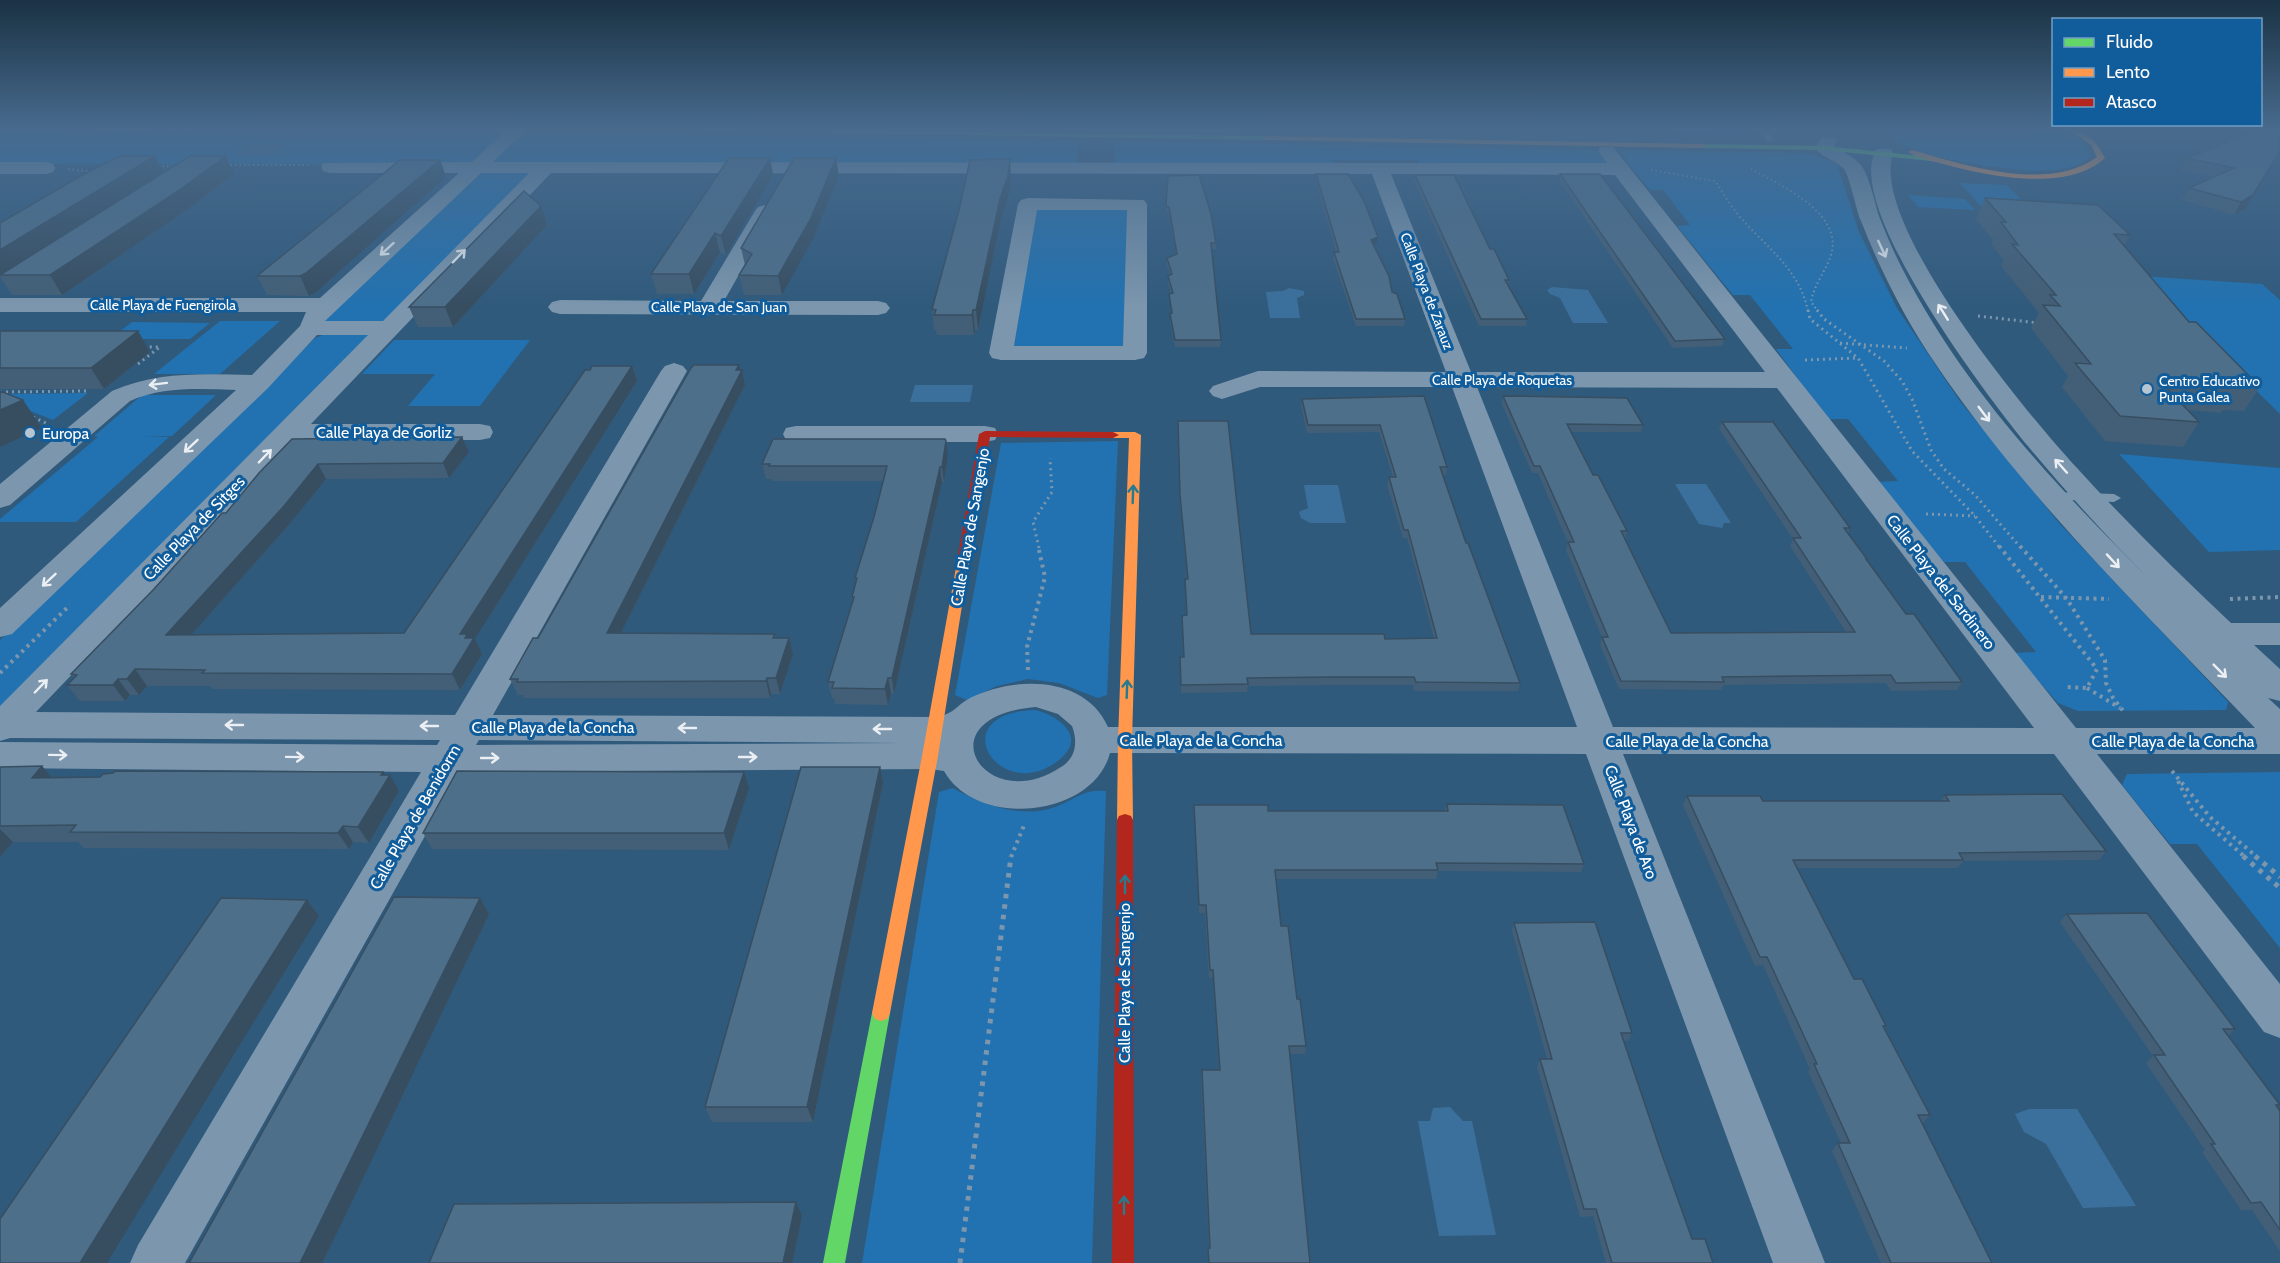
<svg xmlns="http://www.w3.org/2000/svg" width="2280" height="1263" viewBox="0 0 2280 1263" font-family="Cabin,sans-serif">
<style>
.green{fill:#2272b1}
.water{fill:#3b709c}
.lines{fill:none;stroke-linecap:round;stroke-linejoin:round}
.path-far3{stroke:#7b96ad;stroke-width:2;stroke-dasharray:1.5 3;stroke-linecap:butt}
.path-far2{stroke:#7b96ad;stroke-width:3;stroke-dasharray:2 4;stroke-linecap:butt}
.path-far1{stroke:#7b96ad;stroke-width:4;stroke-dasharray:3 4.5;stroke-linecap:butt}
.path{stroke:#7b96ad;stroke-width:5;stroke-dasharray:4.5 6;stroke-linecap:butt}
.lane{fill:#7b96ad;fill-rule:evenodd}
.street{fill:#7b96ad;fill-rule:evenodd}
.fast{fill:#63d668;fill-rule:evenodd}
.slow{fill:#ff974d;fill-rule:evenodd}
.jam{fill:#b3261e;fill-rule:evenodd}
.wall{fill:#435f77}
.shaded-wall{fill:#374e61}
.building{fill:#4e6f8a;stroke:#374e61;stroke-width:1.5}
.oneway{stroke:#ebeff3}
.oneway2{stroke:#267b8e}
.poi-dot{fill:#b7c5d1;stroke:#115d9b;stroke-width:2}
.labels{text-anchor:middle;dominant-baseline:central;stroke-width:6;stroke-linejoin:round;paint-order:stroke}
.far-street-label{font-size:14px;fill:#fff;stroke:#115d9b}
.far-poi-label{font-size:14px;fill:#fff;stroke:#115d9b;text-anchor:start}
.street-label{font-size:16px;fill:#fff;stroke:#115d9b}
.poi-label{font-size:16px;fill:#fff;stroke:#115d9b;text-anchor:start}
</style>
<rect width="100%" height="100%" fill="#305a7c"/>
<path class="green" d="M0,130h501l2,3 -31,29 -7,3 -465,-1z
M1464,130h286l4,5h-37z
M1885,130h178l22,14 5,11c-18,32 -140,6 -170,-3 -13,-4 -27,-12 -35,-22z
M531,131l542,10 6,1 -3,23 -581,-1 -3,-2 30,-29z
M1123,141l469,9 5,1 9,11 -6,3h-180l-2,-5h-85l1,5h-213l-6,-3 -1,-19z
M1624,150l175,3 19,3 19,8 22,68 38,76 62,92 100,123 169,179 -2,8 -148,1 -20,-8 -44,-50 22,-1 -71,-90h-21l-67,-80 21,-1 -50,-62h-21l-51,-70h17l-43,-54h-17l-56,-69 13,-1 -27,-35h-13l-21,-25 -8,-13z
M488,171h41l3,3 -143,144 -12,5h-51l-6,-6 158,-143z
M1960,183l47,2 28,29 -50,-3z
M1908,195l57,4 10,11 -57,-3z
M1036,208h91l-3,140 -110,-1z
M2140,276l122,8 18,16v114z
M220,321h60l-60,53h-66z
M132,322l78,1 -20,16h-80z
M328,333l38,1 4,4 -370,369v-67l315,-302z
M394,340h136l-50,66h-72l27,-32h-73z
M88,393l-35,27 -53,-21v-5z
M142,395h74l-44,41h-29l26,1 -93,85h-76v-3l98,-82 -4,-1z
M1118,441l-11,254 -9,3 -39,-15 -31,-4 -31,7 -30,14 -12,-5 46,-252z
M2119,454l161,14v82l-71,2z
M1035,710c24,6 53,27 24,50 -59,47 -119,-47 -24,-50z
M2280,772v176l-83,-104h-27l-48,-59 5,-11z
M953,788c30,17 70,32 105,18 19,-8 26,-17 48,-15l-14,472h-230l77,-471z"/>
<path class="water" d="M248,144h43l-15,11h-44z
M1552,287l36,3 20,33h-35l-13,-25 -10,-4 -3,-4z
M1289,288l15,3v4l-7,3 3,20h-30l-4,-26 17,-1z
M915,385h58l-3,17h-60z
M1675,484h31l25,39h-7l-2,5 -23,-4z
M1304,485h34l8,38h-36l-9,-5 -2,-6 9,-4z
M1450,1107l13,14h9l24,114 -57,1 -21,-115h12l3,-13z
M2029,1109h48l59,97 -53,2 -37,-64 -22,-12 -9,-18z"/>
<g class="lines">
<path class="path-far3" d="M78,133l21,-2 313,2
M226,165h83
M158,166l19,1
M68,169l26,3
M1751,169c29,16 93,44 80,86 -5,16 -17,29 -20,47l7,9
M1651,170l64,11c7,10 13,21 21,31 27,34 62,53 72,99"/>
<path class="path-far2" d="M1808,310l2,9 48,39 54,93 63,65 25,32
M1817,310l7,9 60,42 18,20 10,18 19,51 13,19 31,26 46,53
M1978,316l61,7
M1840,343l67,5
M1805,360l52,-2
M138,364l22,-17h-18
M0,392l86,-1
M33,417l15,7
M1926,514l49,2
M1039,548l-6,-26 19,-30 -2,-34"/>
<path class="path-far1" d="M1999,546l98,123 -10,19 -21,-1
M2020,546l47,53 38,61 1,23 7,15 11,14
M2041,597l68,2
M2230,599l50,-2
M1028,670l-1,-23 18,-70 -7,-31
M0,673l70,-68
M2087,688l33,20
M2172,771l38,46 47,40
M2178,781l15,31 52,45
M1011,857l14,-34"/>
<path class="path" d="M2243,856l37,32
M2255,856l25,21
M960,1263l51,-407"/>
<path class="lane" d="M1758,130h9l8,10 -7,2z
M2052,492l62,2 7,4 -7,4 -67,-3 -2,-3 2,-3z"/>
<path class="street" d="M506,130h20l-33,32 1114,1 -9,-12 3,-4h12l463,581h179c-111,-116 -228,-229 -318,-362 -31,-45 -56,-94 -76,-145 -5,-11 -11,-44 -17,-52 -8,-9 -22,-11 -29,-21l7,-11h12l3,4 -3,5c8,6 20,11 26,18 9,10 15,39 19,52 7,18 15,37 24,54 61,119 154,217 247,310 -43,-43 -84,-88 -123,-135 -37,-45 -187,-242 -150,-296h14l2,4c-24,71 135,262 184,315 49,54 101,105 154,155h49v22h-26l26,24v32l-12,-3 12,11v45h-183l183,230v54l-16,-6 -210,-278h-431l202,509h-52l-187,-509 -476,-1c-17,65 -134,76 -166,18l-14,-2 -469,3 -276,491h-55l8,-18 283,-473 -421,-4v-26l437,3 3,-5 -430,-2 -10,3v-35l368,-371h-51l-49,53 -256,246 -12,3v-29l236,-218c-36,-1 -72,-4 -106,11l-120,104 -10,3v-24l112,-93c46,-20 91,-17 140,-16l48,-49 6,-14h-306v-14h320l139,-125h-129l-7,-2 -2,-4 2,-4 149,-1zM481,173h48l-146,148h-58zM551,173l821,1 74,198 -188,-1 -45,15 -4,5 4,5 9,3 38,-12h192l125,340h-469c-23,-52 -94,-51 -138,-29 -16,9 -15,16 -35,19l-442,-2 194,-344 -4,-5 -9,-3 -9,3 -4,5 -206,344 -419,-3 260,-272h184l10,-2 3,-6 -3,-6 -10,-2h-169zM1391,174l224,1 150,197h-294zM1477,387l300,1 257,340 -421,-1zM1036,707l22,7 14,12c6,16 4,32 -11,41 -77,51 -139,-51 -25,-60zM479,740l423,3 -426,2z
M0,162h46l7,2 2,4 -2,4 -7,2h-46z
M1028,198l116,2 3,4v149l-3,5 -9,2h-134l-9,-2 -3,-5 29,-149 3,-4zM1037,210h90l-4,136h-109z
M765,205l7,2 3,4 -51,90h154l8,2 4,5 -4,5 -8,2 -318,-1 -8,-2 -4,-5 4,-5 8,-2 141,1 54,-90 3,-4z
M796,426h189l10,2 3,6 -3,6 -10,2h-189l-10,-2 -3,-6 3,-6z"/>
<path class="fast" d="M796,130l471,6 4,2 -4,2 -467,-8z
M1700,144l124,2 107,11 4,2 -4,2 -107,-11 -121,-2 -4,-2z
M881,1005l6,2 3,6 -45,250h-22l49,-250 3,-6z"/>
<path class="slow" d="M2069,130c18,0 28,13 36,28 -38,35 -117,18 -162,6 -11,-3 -25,-6 -35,-12l4,-2c53,15 135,43 185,7l-6,-12z
M1264,136l439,8 4,2 -4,2 -436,-8h-3z
M1135,432l6,3 -9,305 1,80 -2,4 -6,2 -6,-2 -2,-4 1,-80 11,-302h-16l-6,-3 6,-3z
M963,558l6,4 -31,194 -48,257 -3,6 -6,2 -6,-2 -3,-6 50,-257 35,-194z"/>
<path class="jam" d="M985,431l128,1 6,3 -6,3 -123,-1 -21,125 -6,4 -6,-4 22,-128z
M1125,814l6,2 2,4 1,443h-22l5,-443 2,-4z"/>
</g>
<path class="wall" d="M2258,130l-13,78 -11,7 -52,-15 7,-12 24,-11 -33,-7 7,-12z
M770,158l3,17 -47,80 -6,-3 -26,42h-37l-6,-20z
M440,160l6,17 -131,116 -6,3 -42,-1 -10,-19z
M164,173l70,1 -49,37 -123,84h-50l-12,-18v-54z
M1316,174l62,63 -1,6 -4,2 19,47 13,27 -1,7h-48l-23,-67 1,-7h2l-20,-71z
M1560,174l165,165 -3,7 -49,2 -114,-168z
M839,175l-25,62 -32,58h-38l-5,-20 6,-10 -4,-17z
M1415,175l75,74 19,31 -1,6 19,33 -1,7h-47l-65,-145z
M1168,176l48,67v6h-4l9,91 -1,7h-45l-5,-26v-7l1,-1 -2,-19h2l-3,-11v-7l2,-1 -3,-10v-7l9,-3 -7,-42h-3z
M1011,177l-2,17 -8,24 -23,112h-3l-1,5h-37l-1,-5h-2l-2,-21z
M1985,198l145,37 -6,11 65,76 71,65 -16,24 -21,-1 -3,3 -32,-3 11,12 -16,25 -78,-6 -43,-54 6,-11 -37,-48 8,-15 -38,-47 3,-5 -13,-17 2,-4 -17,-21z
M541,206l6,19 -94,102h-35l-9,-20z
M0,331h138l12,21 -46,37h-104z
M739,365l1,5h2l3,15 -124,248 154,1 1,4 17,16 -13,40h-9l-1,4h-246l-1,-3h-5l-8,-16 28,-41z
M632,366l5,15 -162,258 7,15 -22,36 -247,-1 -3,-3h-63l-8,9h-9l-5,6h-45l-13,-16 7,-8 -3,-3 83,-85 72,-76 33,-40 203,-36 7,15 -20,26 -123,1 -34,42 -101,114 213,-2z
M1424,396l23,71 -1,8h-4l24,68 54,140 -2,8h-104l-1,-6h-82l-83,1 -1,6 -66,1 -1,-36h3l-1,-41 4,-1 -1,-28v-8h2l-7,-76 -2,-74 73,205 134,5 49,-1 -27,-100h-4l-16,-53 2,-8h4l-14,-45 -72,1 -6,-27 1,-7z
M1503,396l140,29 -2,7h-70l22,43 34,56 -2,8 46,94 175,-1 -56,-86 3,-7 -74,-110 3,-7 128,106 -2,5 19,26v2l39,53 56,68 -5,8 -66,1 -5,-8 -163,2 -2,5 -102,-1 -19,-44 2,-8 -36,-87 2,-7 -30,-70h-6l-30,-69z
M948,456l-4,26h-2l-48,212h-3l-3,11 -53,-1 -1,-6h-2l-4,-16 24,-81v-4l4,-15 -1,-4 19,-61 9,-36h-110l-1,-2h-6l-4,-15z
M42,766l10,12 332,-3 15,16 -30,52 -16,-1 -4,7 -265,-1 -6,-6h-65l-13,15v-90z
M883,783l-70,339h-101l-7,-15z
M749,788l-20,62 -297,-1 -9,-16z
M1945,795l161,56 -7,9 -136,1 -5,7h-161l57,111 32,47 -1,2 45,87 -7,8h-1l70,140h-111l-49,-112 6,-8h3l-33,-71 2,-3 -47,-104 -8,1 -72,-161 4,-9 76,5h178z
M1447,804l137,60 -3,8 -143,-1 -2,8h-160l5,47 25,120 -1,8h-16l21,209h-102v-15h1l-8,-170 1,-8h17l-6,-92h-4l-4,-65h-6l-5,-108 74,6h177z
M2067,914l168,115 -7,7 52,70 -3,2 3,3v140l-28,-41h-11l-39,-58 3,-2 -59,-87 7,-7 -93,-134z
M1514,923l118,110 -4,8h-5l37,108 32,90 21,24h-107l-13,-47 -13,1 -43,-150 3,-8h7l-35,-128z"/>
<path class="shaded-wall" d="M2280,151l-35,57 -11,7 7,-13z
M155,156l9,18 -164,101v-25z
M226,156l8,18 -49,37 -123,84 -12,-20z
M770,158l3,17 -47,80 -5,-19z
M836,158l3,17 -25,62 -32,58 -4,-19z
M1010,159l1,18 -2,17 -8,24 -23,112 -2,-20z
M440,160l6,17 -131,116 -6,3 -9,-20z
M541,206l6,19 -94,102 -8,-20z
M715,233l5,19 -26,42 -5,-20z
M1378,237l-1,6 -7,4 1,-7z
M973,310l2,20 -1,5 -2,-20z
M138,331l12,21 -46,37 -13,-21z
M739,365l2,8 1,-3 3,15 -132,264 -6,-16z
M632,366l5,15 -162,258 7,15 -22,36 -8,-16 8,-40z
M23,400l19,28 -42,19v-37z
M462,437l7,15 -20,26 -6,-15z
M946,441l2,15 -4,26 -2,-15z
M318,464l8,15 -34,42 -115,130 -11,-16z
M940,467l2,15 -48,212 -2,-16z
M789,638l4,16 -13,40 -4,-16z
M135,669l12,17 -8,9 -12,-16z
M767,678l4,16 -1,4 -4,-17z
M888,678l3,16 -3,11 -3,-16z
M118,679l12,16 -5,6 -12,-16z
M42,766l14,17 -24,-5z
M880,767l3,16 -70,339 -6,-15z
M383,772l4,7 3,-4 9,16 -30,52 -11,-16z
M744,772l5,16 -20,62 -5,-17z
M343,826l10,16 -4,7 -11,-16z
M0,829l13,13 -13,15z
M480,898l9,16 -152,319 -15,30h-22z
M307,900l12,16 -105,171 -107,176h-27l119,-192z
M796,1202l6,14 -10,47h-9z"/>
<path class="building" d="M2258,130h22v21l-27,44 -12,7 -52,-14 45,-20 -47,-10z
M120,156h35l-155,94v-27l84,-49z
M190,156h36l-51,37 -125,82h-50z
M729,158h41l-49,78 -6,-3 -26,41h-38z
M794,158h42l-25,60 -33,58 -39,-1 13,-21 -11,-6z
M1010,159l-2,17 -8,23 -24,111h-3l-1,5h-38l2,-5 -4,-1 27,-99 11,-50z
M400,160h40l-134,113 -6,3h-43z
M1316,174h32l16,27 14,36 -7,3 18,36 3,16 5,2 8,25h-49l-22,-67h5z
M1560,174h40l125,165 -50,2z
M1199,175l12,39 5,29h-5l10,97h-46l-5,-26 2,-1 -3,-19 4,-1 -5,-17 4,-2 -5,-16 10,-4 -8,-47 -3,-1 2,-30z
M1415,175h39l36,74h4l15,31h-4l22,39h-46z
M524,191l17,15 -96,101h-36z
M1985,198l113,7 32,30 -16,-1 75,88h7l64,65 -27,-2 4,3 -77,-7 39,41 -79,-6 -45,-53 16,1 -48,-59 17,1 -10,-11h6l-44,-51 6,1 -17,-23h5z
M0,331h138l-47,37h-91z
M694,365h45l-3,5h6l-135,263 168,1 -2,4h16l-13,40h-9l-1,3 -249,1 1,-3h-8l23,-41h5l153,-270z
M592,366h40l-172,268h7l-2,4h9l-22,36 -250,-1 3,-3 -70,-1 -8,10h-9l-5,6h-46l10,-10 -6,-1 83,-85 68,-76h4l33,-40 33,-34 170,-2 -19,26 -125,1 -34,42 -118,129 238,-2 181,-263h5z
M0,391l23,9 -23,10z
M1424,396l23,71h-7l26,76h2l52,140 -104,-1 -2,-5h-82l-85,1 1,6 -67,1 -1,-28h4l-2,-41 5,-1 -2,-36h3l-8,-84 -2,-74h50l23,213h133l1,5 52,-1 -29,-108h-4l-15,-53h7l-16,-52h-72l-6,-26z
M1503,396l124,2 16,27 -76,-1 26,51h5l29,56h-6l50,102 184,-1 -62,-94h8l-79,-116h51l77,106h-6l23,31h-1l40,55h8l48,68 -66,1 -5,-8 -169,2 2,5 -103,-1 -19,-44h6l-40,-95h6l-34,-76h-6z
M773,439h172l1,2 -4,26h-2l-48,211h-4l-3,11 -53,-1 2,-6h-6l26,-85h-2l5,-19h-2l19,-61 13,-51h-118l1,-2h-8z
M42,766l-10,12 68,-1 3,-3 10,-1 2,-2 268,1 -2,3h9l-32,52 -15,-1 -5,7 -268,-1 6,-7 -76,1v-59z
M801,767h79l-73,340h-102z
M457,771l287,1 -20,61h-301z
M2062,794l44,57 -147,2 4,7h-170l61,119h8l24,47h-3l47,89h-12l74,148h-101l-53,-120h12l-36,-79h3l-50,-107h-7l-73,-161h73l3,5h186l-4,-6z
M1447,804l116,1 21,59 -148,-1 2,7h-163l6,56h7l9,73h3l6,47h-17l21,217h-101l-1,-15h2l-8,-178h18l-7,-100h-3l-4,-65h-7l-5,-100h74v6h180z
M394,897l86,1 -180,365h-111z
M221,898l86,2 -108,171 -119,192h-80v-44z
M2147,913l88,116h-12l57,76h-4l4,6v119l-19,-28 -10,1 -40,-59h4l-61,-89h11l-98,-141z
M1595,922l37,111h-11l39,116 32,90h13l8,24h-101l-16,-54h-12l-44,-150h12l-38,-136z
M796,1202l-13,61h-354l25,-59z"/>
<defs><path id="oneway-shaft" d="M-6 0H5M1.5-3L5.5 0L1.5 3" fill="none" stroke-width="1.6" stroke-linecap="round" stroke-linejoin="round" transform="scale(1.5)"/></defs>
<g class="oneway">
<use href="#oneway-shaft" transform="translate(387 249) rotate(138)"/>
<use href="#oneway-shaft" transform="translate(1882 249) rotate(65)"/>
<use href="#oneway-shaft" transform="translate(459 256) rotate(-46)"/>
<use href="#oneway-shaft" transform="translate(1943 312) rotate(-122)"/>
<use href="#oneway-shaft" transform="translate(158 384) rotate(173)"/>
<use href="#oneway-shaft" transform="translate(1984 414) rotate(53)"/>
<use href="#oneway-shaft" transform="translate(191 446) rotate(137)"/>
<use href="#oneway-shaft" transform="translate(265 456) rotate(-46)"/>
<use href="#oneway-shaft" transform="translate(2061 466) rotate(-132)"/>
<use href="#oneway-shaft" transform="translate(2113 561) rotate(47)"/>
<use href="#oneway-shaft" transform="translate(49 580) rotate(137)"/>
<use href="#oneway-shaft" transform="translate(2220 671) rotate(45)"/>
<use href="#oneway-shaft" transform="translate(41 686) rotate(-46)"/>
<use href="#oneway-shaft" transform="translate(234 725) rotate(-180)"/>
<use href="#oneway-shaft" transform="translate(429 726) rotate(-180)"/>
<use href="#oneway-shaft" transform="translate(687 728) rotate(-180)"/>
<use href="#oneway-shaft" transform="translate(882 729) rotate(-180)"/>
<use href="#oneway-shaft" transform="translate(58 755) rotate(1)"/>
<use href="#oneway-shaft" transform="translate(295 757) rotate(1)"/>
<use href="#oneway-shaft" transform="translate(748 757)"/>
<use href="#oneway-shaft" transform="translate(490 758)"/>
</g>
<g class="oneway2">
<use href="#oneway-shaft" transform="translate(1133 494) rotate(-88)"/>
<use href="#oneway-shaft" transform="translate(1127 689) rotate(-88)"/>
<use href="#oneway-shaft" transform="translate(1125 884) rotate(-90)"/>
<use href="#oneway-shaft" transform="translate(1124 1205) rotate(-90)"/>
</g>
<linearGradient id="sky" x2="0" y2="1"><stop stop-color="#1a3244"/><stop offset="0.42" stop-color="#486b8e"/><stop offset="1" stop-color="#486b8e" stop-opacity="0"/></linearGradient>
<rect width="2280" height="307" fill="url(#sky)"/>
<g class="poi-dot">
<circle cx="2147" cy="389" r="6"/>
<circle cx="30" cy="433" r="6"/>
</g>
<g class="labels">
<g class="far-street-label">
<text transform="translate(1427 291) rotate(69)">Calle Playa de Zarauz</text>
<text x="163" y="305">Calle Playa de Fuengirola</text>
<text x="719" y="307">Calle Playa de San Juan</text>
<text x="1502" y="380">Calle Playa de Roquetas</text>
</g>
<g class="far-poi-label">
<text x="2159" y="381">Centro Educativo<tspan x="2159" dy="16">Punta Galea</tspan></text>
</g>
<g class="street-label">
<text x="384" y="432">Calle Playa de Gorliz</text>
<text transform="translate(970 527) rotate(-80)">Calle Playa de Sangenjo</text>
<text transform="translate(194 528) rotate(-46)">Calle Playa de Sitges</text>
<text transform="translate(1941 582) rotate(52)">Calle Playa del Sardinero</text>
<text x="553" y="727">Calle Playa de la Concha</text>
<text x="1201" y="740">Calle Playa de la Concha</text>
<text x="1687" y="741">Calle Playa de la Concha</text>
<text x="2173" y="741">Calle Playa de la Concha</text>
<text transform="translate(415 817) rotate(-60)">Calle Playa de Benidorm</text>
<text transform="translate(1631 822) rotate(69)">Calle Playa de Aro</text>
<text transform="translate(1124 983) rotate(-90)">Calle Playa de Sangenjo</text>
</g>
<g class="poi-label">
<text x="42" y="433">Europa</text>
</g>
</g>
<rect x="2052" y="18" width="210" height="108" fill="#115d9b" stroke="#709ec3" stroke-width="1.5"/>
<rect x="2064" y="38" width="30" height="9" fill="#63d668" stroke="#709ec3" stroke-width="1.5"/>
<text x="2106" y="48" font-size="18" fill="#ffffff">Fluido</text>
<rect x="2064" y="68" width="30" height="9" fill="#ff974d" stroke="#709ec3" stroke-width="1.5"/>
<text x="2106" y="78" font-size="18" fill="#ffffff">Lento</text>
<rect x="2064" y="98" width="30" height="9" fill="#b3261e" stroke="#709ec3" stroke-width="1.5"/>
<text x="2106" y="108" font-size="18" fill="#ffffff">Atasco</text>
</svg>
